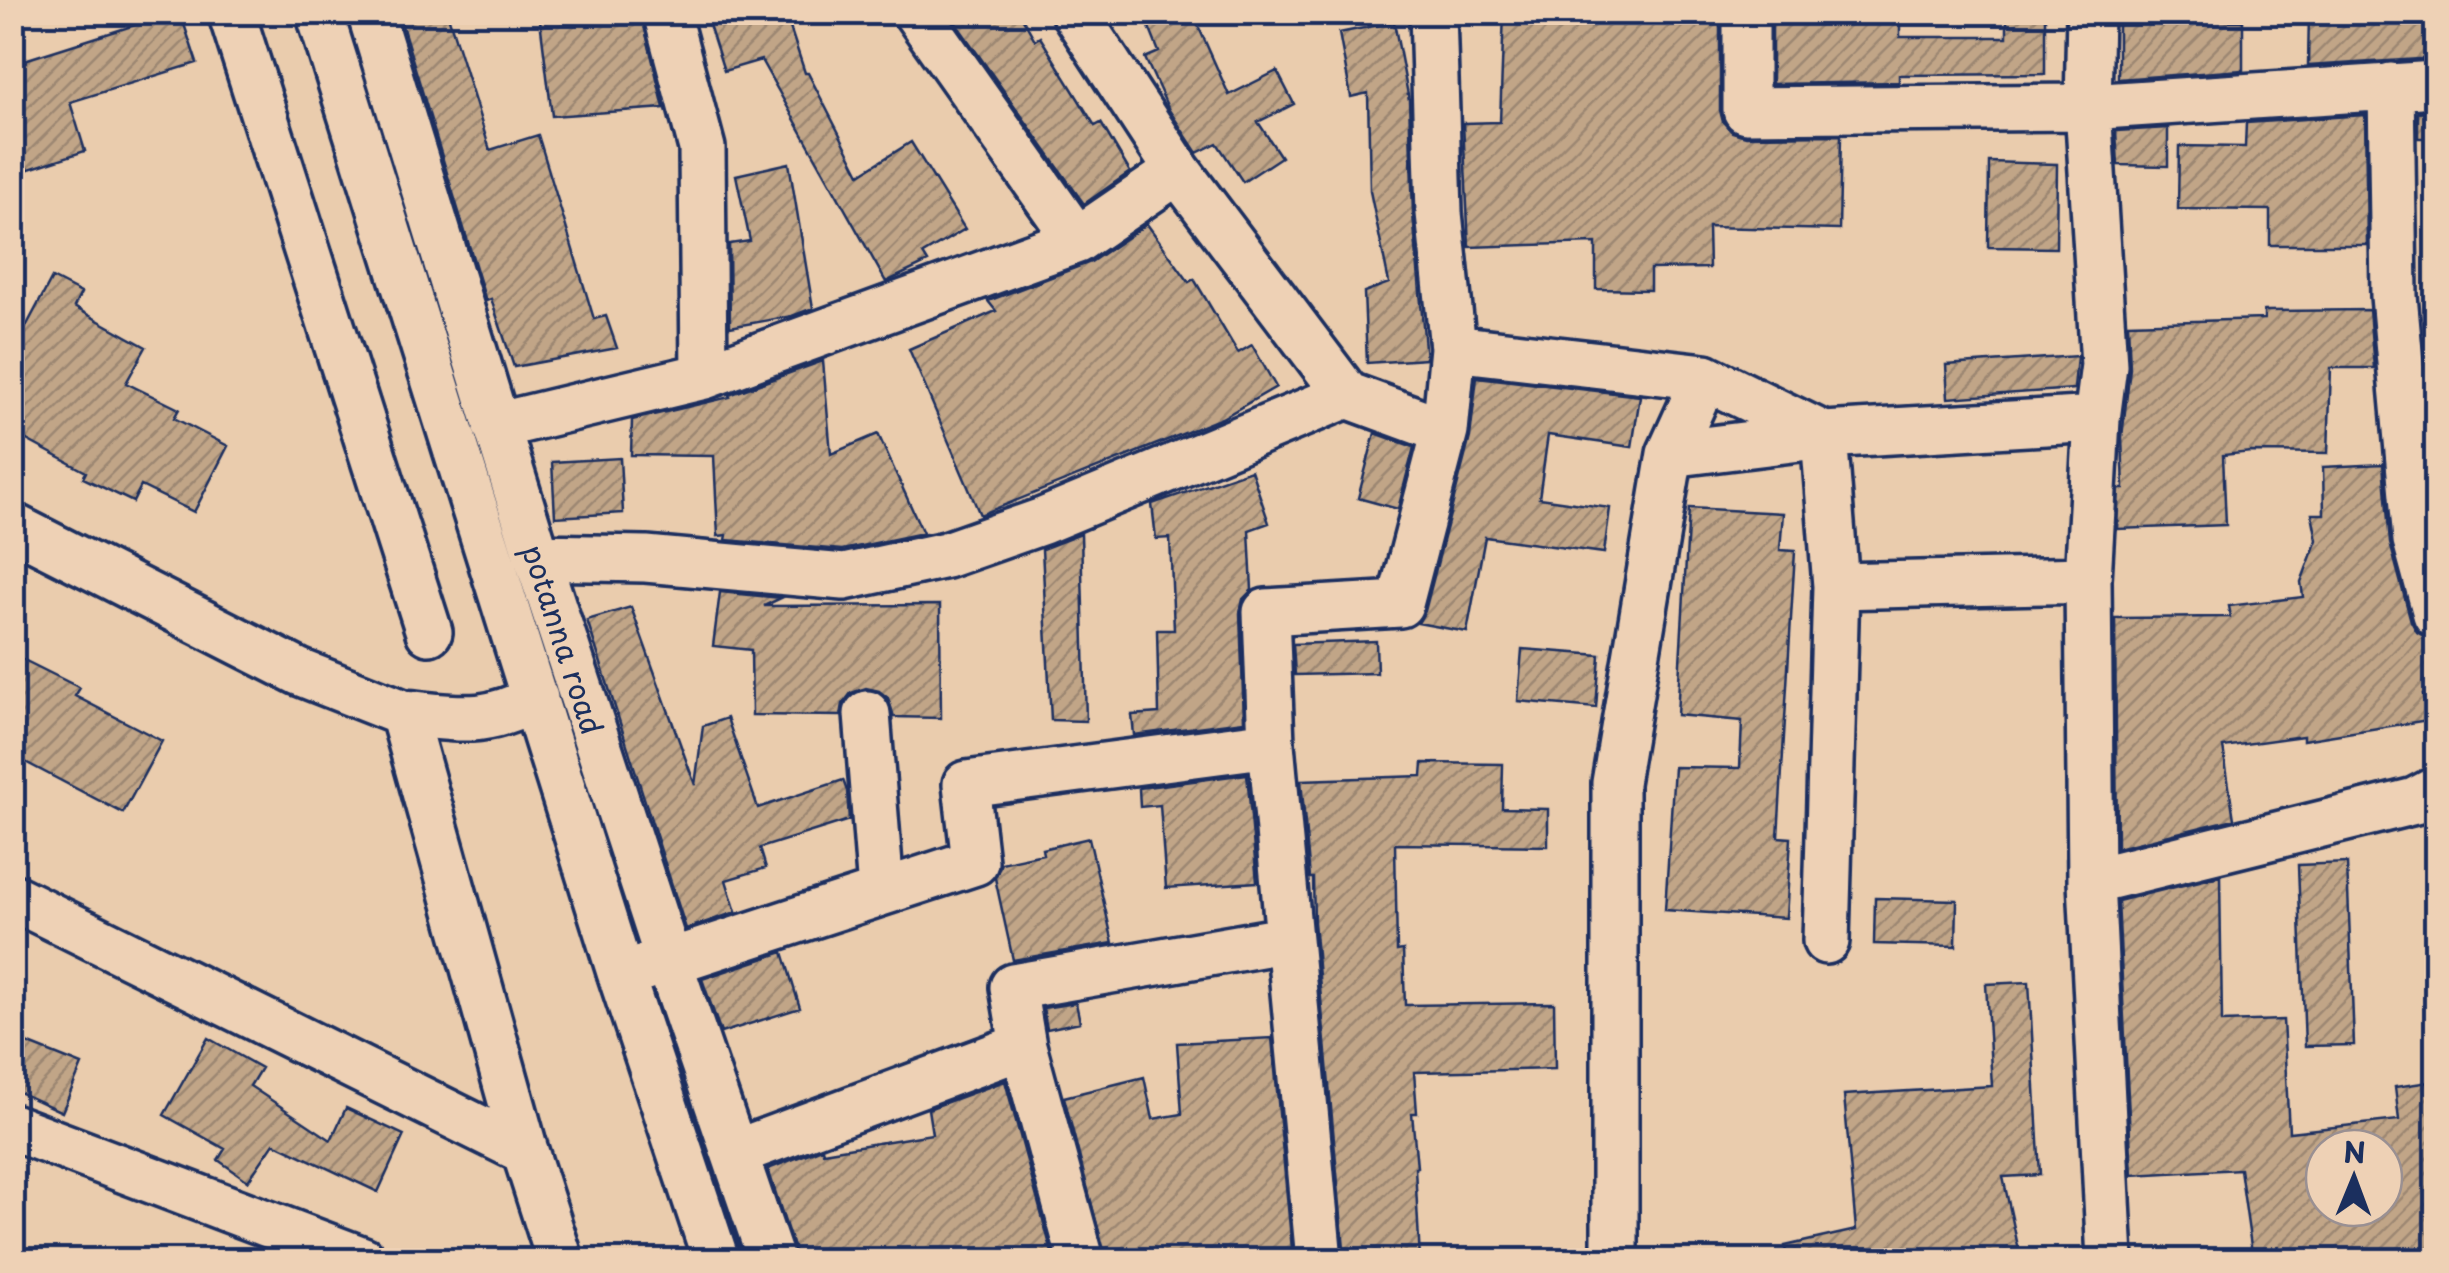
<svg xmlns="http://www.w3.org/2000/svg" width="2449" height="1273" viewBox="0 0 2449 1273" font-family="'Playpen Sans',sans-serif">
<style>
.building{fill:url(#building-hatch);stroke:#1b2f5e;stroke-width:2.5;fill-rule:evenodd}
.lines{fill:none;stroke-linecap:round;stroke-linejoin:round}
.minor-casing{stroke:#1b2f5e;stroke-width:52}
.minor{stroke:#eed1b5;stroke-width:45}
.labels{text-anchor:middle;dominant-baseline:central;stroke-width:9;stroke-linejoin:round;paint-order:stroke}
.street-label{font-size:30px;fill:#1b2f5e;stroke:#eed1b5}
</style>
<defs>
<pattern id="building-hatch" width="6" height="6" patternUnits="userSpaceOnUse" patternTransform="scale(2.5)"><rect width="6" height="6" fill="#c1a587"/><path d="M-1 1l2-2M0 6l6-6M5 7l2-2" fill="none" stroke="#9c8772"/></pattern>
</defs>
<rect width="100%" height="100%" fill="#eaccad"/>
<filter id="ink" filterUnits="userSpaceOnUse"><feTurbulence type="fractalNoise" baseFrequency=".01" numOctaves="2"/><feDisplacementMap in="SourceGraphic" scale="20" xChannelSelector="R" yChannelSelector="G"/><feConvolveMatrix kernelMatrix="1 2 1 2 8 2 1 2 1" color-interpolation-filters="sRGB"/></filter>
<g filter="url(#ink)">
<path class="building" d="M176,12h4l17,51 -127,39 15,49 -65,21 -8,-22v-86z
M398,12h49l43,138 48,-15 56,184 12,-3 11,32 -103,19 -23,-68 -5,2z
M539,12h102l23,96 -112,8z
M705,12h80l20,61h3l52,101 51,-32 54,87 -42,25 5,8 -42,20 -125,-222 -37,11z
M948,12h71l16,28 5,-3 55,89 6,-3 29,49 -46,32z
M1143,12h49l37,83 48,-24 17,33 -36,18 23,35 -38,25 -26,-39 -20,10 -28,-43 -24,-52 14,-6z
M1504,12h183l1,4 32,-2v96l3,12 9,10 14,4 95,-1 -2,95 -131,-3 1,41 -59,1v21l-54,-1v-46l-127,4 -6,-124 37,-1z
M2118,12h105l-1,9h21v49l-125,9z
M2309,12h127v46l-128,8z
M2007,15h38v59l-146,1v7l-127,2v-64l128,1v16h107z
M1394,22l15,78 4,114 13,145 -59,4 -3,-71 25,-9 -19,-92 -2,-98 -17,4 -12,-64z
M2436,110v28h-18v-26z
M2365,115l2,130h-97v-35l-92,-1 1,-63 66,1 1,-24z
M2168,128v38l-50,-1 -2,-34z
M1989,162l68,2 -1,84 -68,-1z
M789,163l24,145 -21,8 -62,11 -1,-83 21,-3 -14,-66z
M1147,224l42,58 5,-3 44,74 14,-8 24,42 -54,31 -242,97 -71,-166 87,-38 -8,-10 103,-39z
M52,278l29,15 -7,14 72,40 -20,36 53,26 -5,9 54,28 -34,66 -53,-26 -8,16 -50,-24 3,-6 -74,-40v-79z
M2369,310l5,58h-43l-3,85 -77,-1 -28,3 3,70 -109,4 2,-40h5l-2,-52 8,-69 -2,-45 136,-4v-8z
M2077,356l-3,33 -126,9 -2,-33z
M823,361l8,93 47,-20 45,99 -81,17 -116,-10 1,-5 -9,1 -4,-80 -83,-1 1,-35 98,-23 -1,-2z
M1477,377l163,19 -8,51 -84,-12 -9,63 71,10 -6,45 -119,-16 -18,95 -49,-9 7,-12 45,-174z
M1375,433l39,14 -16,62 -40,-11z
M620,458l3,55 -68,4 -3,-55z
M2383,464l7,79 21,78 6,11 8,5 2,19 9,-2v37l-13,3 5,26 -125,20v-4l-80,11 11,72 -117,29 -2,-230 115,-1 -2,-11 75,-9 -2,-15 16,-42 -5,-26h12l-1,-47z
M1251,470l18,53 -20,7 3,60 -9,9 -3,14 4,108 -110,14 -2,-20 27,-2 -2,-83h17l-4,-92 -14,1 -4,-35z
M1689,508l94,5 -3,37 15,1 -17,286 13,1 -5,80 -121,-8 9,-143 66,1 2,-47 -65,-6z
M1081,534l5,187 -35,-1 -9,-171z
M720,592l61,6 -17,8 176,-1 1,113 -47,-1 -6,-19 -9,-7 -13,-3 -15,5 -8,11 -2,12 -89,-1 -1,-65 -38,-4z
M631,607l64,178 8,-59 24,-8 31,90 85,-28 4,11 2,29 -89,28 6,20 -40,12 10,32 -50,17 -99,-309z
M1376,641l1,32 -82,2 -2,-31z
M1522,649l78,6 -4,53 -78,-7z
M12,654l68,34 -5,8 87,45 -39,72 -111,-58z
M1423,763l80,1 -1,44 46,1v37l-153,-2 2,107 6,-1 2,55 149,-2 1,66 -141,3 3,41h-5l5,54 -2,1 5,92h-75l-31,-338 -1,-44h-3l-9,-98 121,-4z
M1247,774l10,108 -91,6 -6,-83 -20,2 -1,-19z
M1089,838l24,105 -100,17 -18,-82 6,-15 42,-9 -1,-5z
M2347,863l7,182 -49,1 -7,-181z
M2220,876l2,146 61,-2 6,112 110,-12 -4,-33 41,-6v179h-183l-13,-91 -108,6 -14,-274zM2324,1148h60v60h-60z
M1875,898l82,2 -1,46 -82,-2z
M783,952l17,56 -79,25 -19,-54z
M2029,982l11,193 -37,2 18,83h-234l-2,-14 71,-16 -12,-135 148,-9 -6,-102z
M1076,1003l4,19 -33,7 -4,-21z
M12,1037l70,28 -20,47 -50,-23z
M208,1038l53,30 -11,18 81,54 15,-32 58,27 -26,57 -104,-49 -26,38 -30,-21 7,-11 -61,-34z
M1272,1038l21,222h-187l-42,-163 80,-20 9,42 29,-5 -5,-71z
M1005,1081l49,179h-257l-29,-91 54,-21 1,4 109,-18 -4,-25z"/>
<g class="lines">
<defs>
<path id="minor" d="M231,12l198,620
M319,12l301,960 96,288
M370,12l167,545 132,405 102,298
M666,12l36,136 2,228
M916,12l161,228
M1746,12v98l342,-3 348,-23
M2090,12l-2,95 16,258 -7,54 -9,161 3,301 19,379
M2391,86l3,210 22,244 20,74
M1453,348l252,29 119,58 12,151 -10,355
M1347,395l98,36
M496,426l208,-50 373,-136 101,-69
M1670,454l154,-19 273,-16
M12,526l287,146 104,41 122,438 35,109
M537,557l109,2 198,18 102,-22 97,-34 304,-126 -169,-224 -104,-159
M1836,586l252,-6
M403,713c55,5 82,13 132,-15
M867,714l14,177
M2091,881l324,-80 21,-11
M12,897l513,254
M1289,939l30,321
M641,968l28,-6 306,-100 -9,-78 305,-40
M12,1127l351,133
M737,1152l286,-106
M1081,1260l-58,-214 -10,-59 276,-48 -18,-195 -5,-132 134,-8 45,-173 8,-83 -14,-135 -6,-201
M1615,1260v-477l55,-329 35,-77"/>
</defs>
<use href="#minor" class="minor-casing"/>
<use href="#minor" class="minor"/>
</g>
</g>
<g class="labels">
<g class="street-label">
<text transform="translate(564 639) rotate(72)">potanna road</text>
</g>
</g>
<rect width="2449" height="1273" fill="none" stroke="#eed1b5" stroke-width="50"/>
<rect x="25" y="25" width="2399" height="1223" fill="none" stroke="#1b2f5e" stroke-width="4" filter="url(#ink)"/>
<g transform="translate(2354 1178) rotate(1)"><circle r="48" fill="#eed1b5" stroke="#9a9092" stroke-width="2.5"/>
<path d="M0-8L18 38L0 25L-18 38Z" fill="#1b2f5e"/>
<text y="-15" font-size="28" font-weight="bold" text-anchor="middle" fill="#1b2f5e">N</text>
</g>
</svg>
